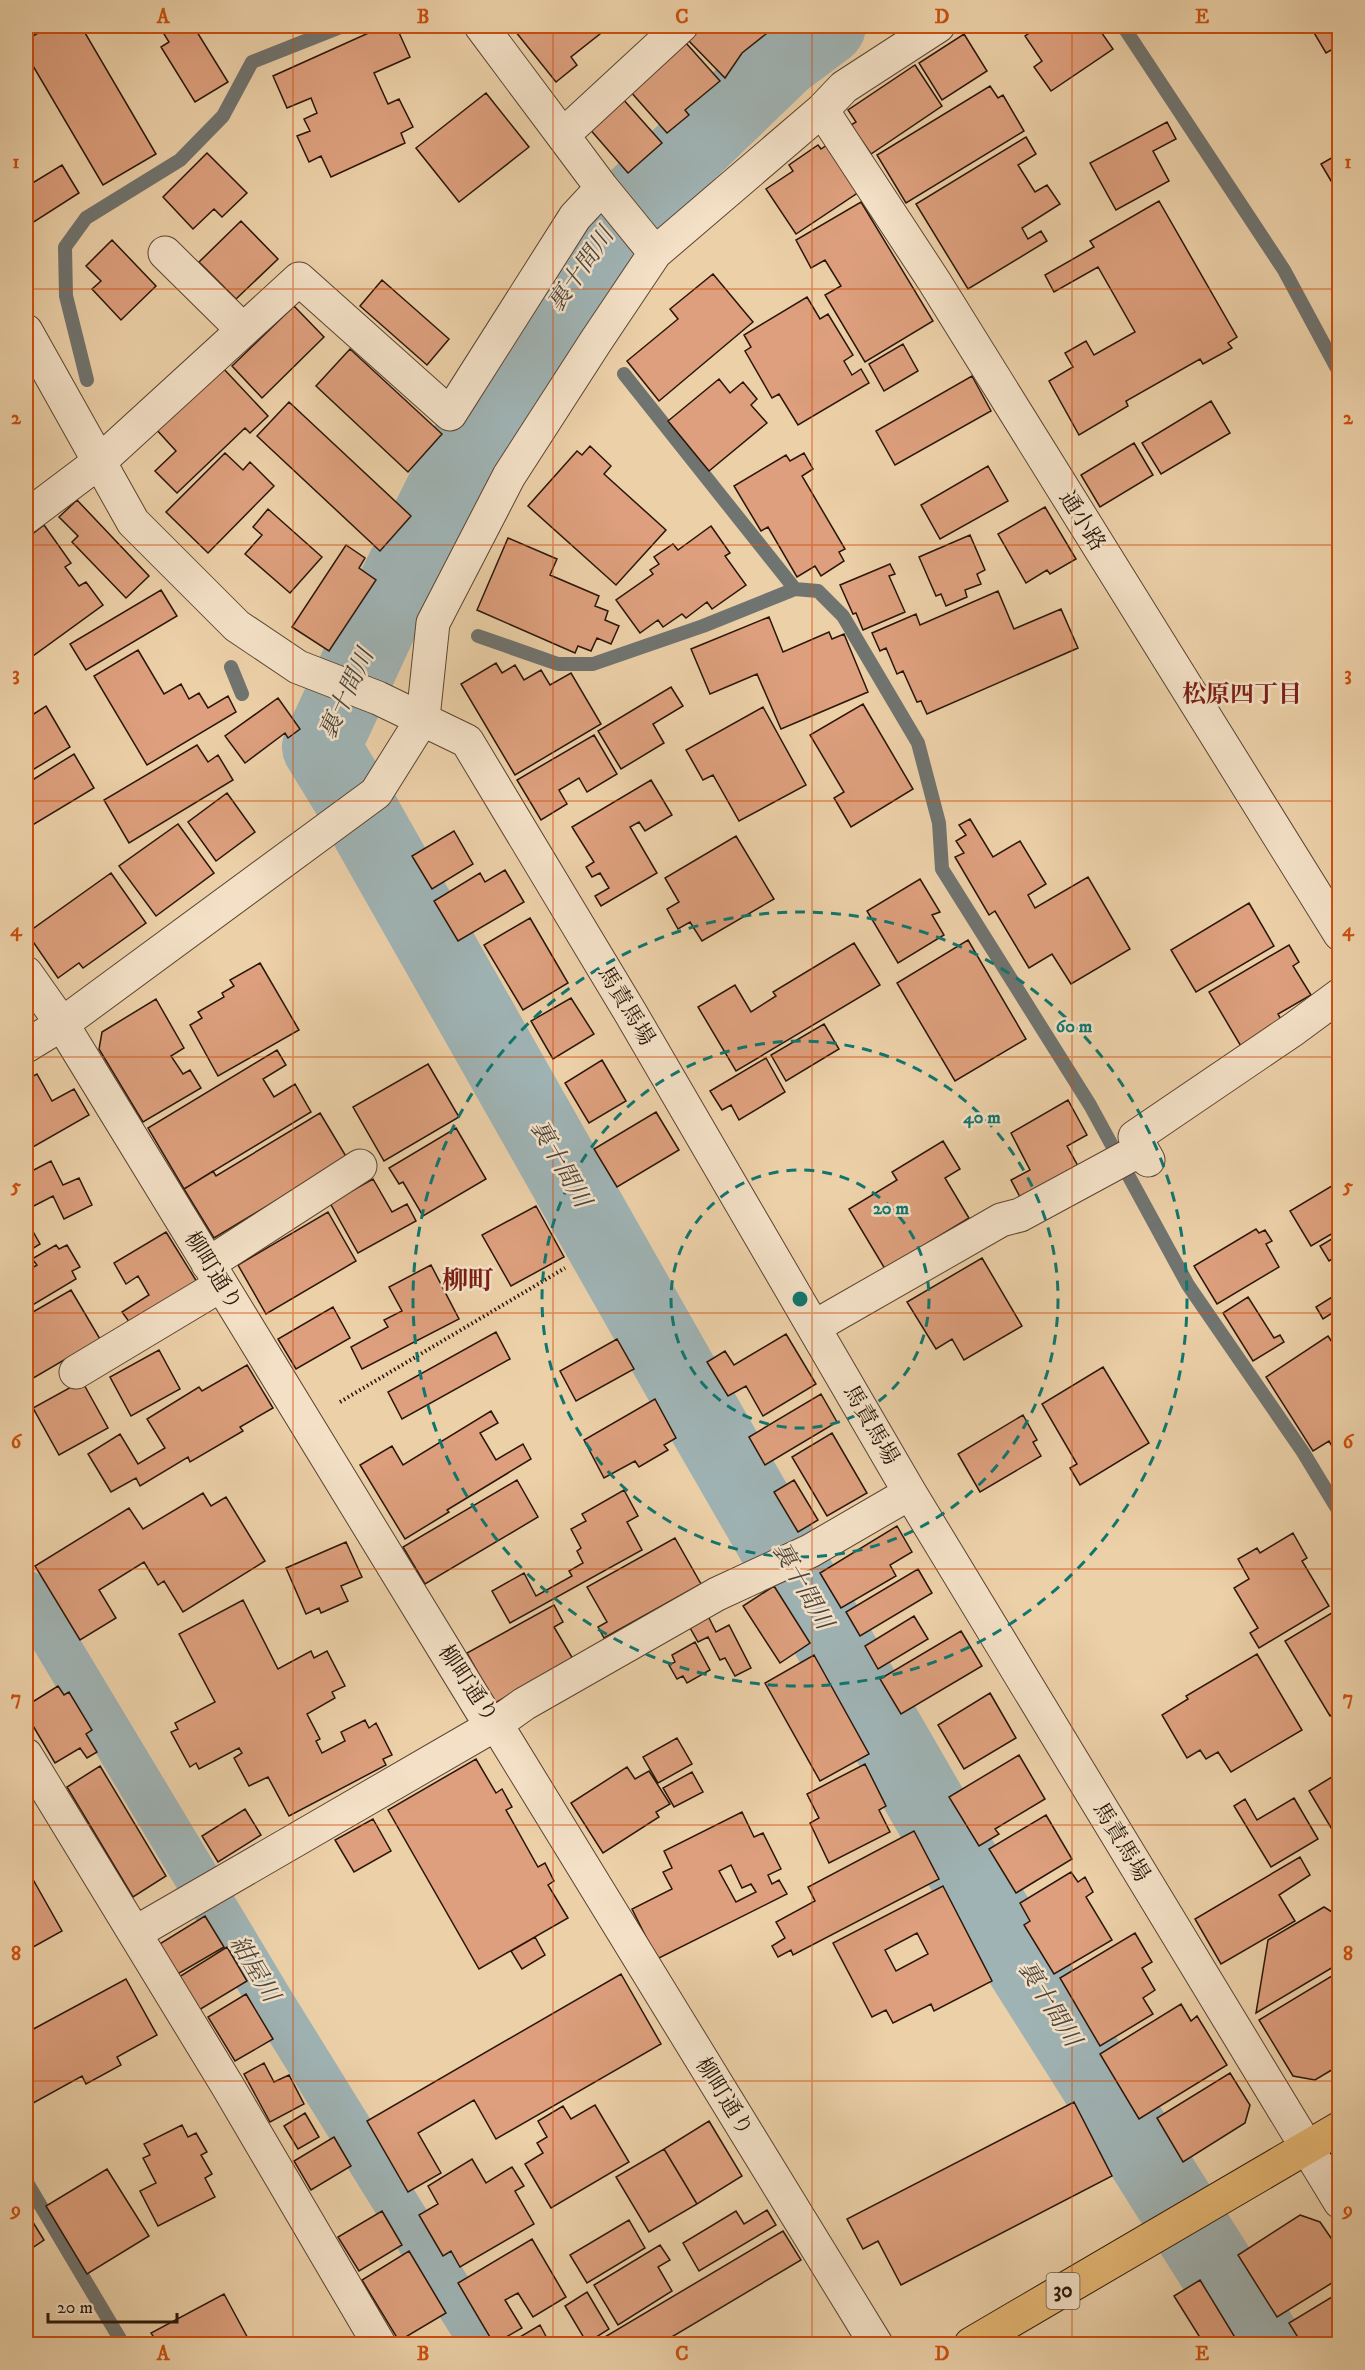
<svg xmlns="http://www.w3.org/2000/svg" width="1365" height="2370" viewBox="0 0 1365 2370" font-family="'IM FELL DW Pica','Noto Serif JP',serif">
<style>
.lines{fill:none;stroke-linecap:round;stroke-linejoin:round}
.stream{stroke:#707470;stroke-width:14}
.canal{stroke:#9fb3b4;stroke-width:45}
.river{stroke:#9fb3b4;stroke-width:78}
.building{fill:#dd9f7d;stroke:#2a1609;stroke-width:1.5;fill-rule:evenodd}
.minor-casing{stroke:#5a4431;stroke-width:35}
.major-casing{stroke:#2a1609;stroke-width:35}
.path{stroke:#2a1609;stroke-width:4;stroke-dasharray:1.5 3;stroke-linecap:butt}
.minor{stroke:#f3e0c6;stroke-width:33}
.major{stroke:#e6b874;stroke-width:33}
.grid{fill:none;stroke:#cc4f0c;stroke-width:1.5;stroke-opacity:0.55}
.ring{fill:none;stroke:#0f766e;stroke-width:3;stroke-dasharray:10 8}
.labels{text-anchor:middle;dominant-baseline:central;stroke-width:5;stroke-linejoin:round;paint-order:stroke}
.shield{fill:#f3e0c6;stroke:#665342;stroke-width:1.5}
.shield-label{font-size:21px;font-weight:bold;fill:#2a1609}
.street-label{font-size:22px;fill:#2a1609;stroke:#f3e0c6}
.water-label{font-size:24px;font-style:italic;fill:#4d453c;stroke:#f3e0c6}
.neighbourhood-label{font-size:24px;font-weight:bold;fill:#7a1f14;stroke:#f3e0c6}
.quarter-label{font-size:26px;font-weight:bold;fill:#7a1f14;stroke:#f3e0c6}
.centre{fill:#0f766e;stroke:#f3e0c6;stroke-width:3}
.ring-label{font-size:18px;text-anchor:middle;font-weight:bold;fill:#0f766e;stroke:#f3e0c6;stroke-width:5;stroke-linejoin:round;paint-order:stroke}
.neatline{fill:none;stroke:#cc4f0c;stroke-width:2}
.grid-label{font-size:20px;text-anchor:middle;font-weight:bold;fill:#cc4f0c}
</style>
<rect width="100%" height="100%" fill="#ecd0a8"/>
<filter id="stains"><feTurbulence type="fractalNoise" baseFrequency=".00333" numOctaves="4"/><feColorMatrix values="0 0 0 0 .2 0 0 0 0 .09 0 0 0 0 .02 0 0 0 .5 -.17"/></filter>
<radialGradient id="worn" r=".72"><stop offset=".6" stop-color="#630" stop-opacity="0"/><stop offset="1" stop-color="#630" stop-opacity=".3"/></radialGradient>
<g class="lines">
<path class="stream" d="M1123,26l161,244 56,104
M624,374l171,215 23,2 25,25 75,127 21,80 3,46 148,236 98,180 115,167 37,61
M87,380l-21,-84 -1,-49 21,-29 94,-58 43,-44 29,-54 91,-36
M478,636l80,28h35l110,-38 92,-37
M231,667l11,27
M295,744l26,3
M26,2181l97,163"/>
<path class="canal" d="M26,1593l243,405 214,346"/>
<path class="river" d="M827,26l-44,33 -184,177 -136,218 -76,151 -66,142 30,49 339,598 277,480 297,470"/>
</g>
<path class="building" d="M50,26h31l75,128 -53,31 -77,-131v-14z
M159,26h49l-11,6 31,50 -33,20 -34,-55 8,-5z
M384,26h12l14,31 -36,16 14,31 11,-5 14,28 -12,6 4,10 -74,34 -10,-21 -12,6 -12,-26 13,-5 -6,-12 13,-6 -6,-15 -24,10 -14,-32z
M511,26h99l-39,31 6,8 -21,17z
M706,26h70l-34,27 -17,25 -37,-38z
M1040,26h57l16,23 -62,42 -17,-24 8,-6 -17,-25z
M1310,26h30v19l-14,8z
M964,34l23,37 -45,29 -23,-37z
M686,43l34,38 -35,29 4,5 -22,18 -37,-42z
M915,65l27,41 -71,48 -20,-29 5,-3 -8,-12z
M990,86l8,12 5,-3 21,36 -118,72 -29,-48z
M486,93l43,54 -70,55 -43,-54z
M622,98l40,45 -34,30 -40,-46z
M1167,122l9,17 -23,12 16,30 -53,29 -26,-47z
M1026,137l10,17 -18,11 17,27 12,-7 13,19 -38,24 6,11 13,-8 6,10 -79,48 -52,-85z
M818,145l3,4 6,-4 32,47 -63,42 -30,-45 27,-18 -4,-6z
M207,153l40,40 -25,24 -8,-8 -21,20 -30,-32z
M1340,153v43l-19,-32z
M62,165l17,28 -53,34v-51l5,8z
M1159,201l78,136 -9,6 4,5 -29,16 -3,-5 -74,42 2,5 -49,29 -30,-54 24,-14 -8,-14 21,-12 8,14 41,-23 -37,-65 -44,25 -9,-17 49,-28 -4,-6z
M861,202l72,119 -68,41 -40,-67 16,-9 -16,-26 -14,8 -15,-28z
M241,221l37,38 -42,40 -37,-37z
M112,240l44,46 -35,34 -29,-31 9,-8 -15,-15z
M713,274l40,48 -94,79 -32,-40 51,-42 -8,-10z
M382,280l67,59 -22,26 -67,-59z
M807,297l13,22 8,-5 25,41 -9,6 8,14 9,-6 8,14 -71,42 -19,-31 -7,4 -27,-47 6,-4 -7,-12z
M294,306l30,31 -62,61 -30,-32z
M903,344l15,27 -34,20 -15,-27z
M350,349l92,85 -34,38 -92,-86z
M221,366l47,50 -18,17 -5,-5 -68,65 -22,-22 21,-20 -21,-23z
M972,376l19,35 -96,54 -19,-34z
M719,379l11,14 13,-11 14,17 -6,6 16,18 -58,48 -41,-50z
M1211,401l19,32 -69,41 -19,-31z
M289,402l122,114 -31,35 -123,-115z
M1134,443l19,32 -53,32 -19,-32z
M590,446l21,20 -7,8 62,56 -50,55 -88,-79 49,-55 5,4z
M225,453l18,17 7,-8 24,24 -66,67 -42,-41z
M804,453l9,16 -11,7 43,73 -6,3 5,9 -23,15 -6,-10 -18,11 -29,-50 -7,4 -27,-45 52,-31 4,6z
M988,466l20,35 -68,38 -19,-34z
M77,500l72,76 -23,22 -54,-56 6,-6 -19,-19z
M1045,507l31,52 -26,15 -3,-4 -21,13 -28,-49z
M268,509l54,48 -32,36 -45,-39 17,-19 -9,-8z
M44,525l27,38 -6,4 14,19 7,-4 17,23 -77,56v-122z
M711,526l19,27 -5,3 21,29 -34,24 -5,-7 -21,16 -4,-4 -19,13 -5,-7 -18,13 -24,-33 37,-26 -3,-4 9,-6 -5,-7 19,-13 5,6z
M970,535l15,35 -8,4 4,10 -16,6 2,7 -21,9 -5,-12 -5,2 -17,-39z
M508,538l49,21 -7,16 49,21 -4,10 13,5 -3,9 14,6 -8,18 -14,-6 -6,13 -13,-5 -3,7 -98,-43z
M346,545l19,13 -6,10 17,12 -47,71 -37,-24z
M890,564l5,10 -6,2 16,36 -42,18 -7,-17 -3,1 -13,-29z
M161,590l16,26 -91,54 -16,-26z
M998,591l16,38 47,-20 17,39 -151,66 -6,-13 -4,1 -14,-31 -6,3 -11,-26 -6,3 -8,-18 44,-19 4,11z
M769,617l14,35 46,-20 3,7 12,-5 24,58 -87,37 -24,-55 -47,20 -19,-45z
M138,650l26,44 17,-10 8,15 10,-6 9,15 20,-12 8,16 -89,53 -53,-89z
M496,663l6,10 13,-8 9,15 17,-10 9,15 21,-12 30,51 -86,51 -54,-91z
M671,687l12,19 -30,18 11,19 -43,26 -23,-38z
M278,698l22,31 -12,9 -3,-5 -40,30 -20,-27z
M863,704l50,85 -62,38 -17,-29 10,-6 -34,-57z
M46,706l24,41 -44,27v-55z
M763,707l43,78 -67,36 -26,-46 -10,5 -17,-30z
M594,735l23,39 -30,18 -8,-14 -20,12 8,14 -26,16 -24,-40z
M197,745l11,17 10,-7 15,25 -104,63 -25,-43z
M74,754l20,34 -68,41v-45z
M651,780l21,35 -27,16 -6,-9 -9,5 27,46 -56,33 -6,-10 14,-8 -9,-15 -8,4 -6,-10 8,-5 -22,-35z
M227,793l28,39 -39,29 -28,-39z
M970,819l23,38 27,-16 26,43 -18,11 7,13 53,-31 42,72 -59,35 -19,-30 -23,14 -34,-57 -6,4 -34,-58 9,-4 -8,-12 10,-6 -7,-10z
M178,824l36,49 -58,43 -37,-50z
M454,831l19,33 -41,25 -20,-33z
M736,836l38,63 -72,42 -12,-19 -12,7 -11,-20 12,-7 -14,-24z
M505,870l19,32 -66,39 -24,-40 46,-28 5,9z
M111,873l35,50 -63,45 -4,-5 -21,15 -31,-45z
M920,879l20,33 -8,3 12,20 -46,28 -31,-52z
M1249,903l25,43 -78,46 -25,-42z
M530,918l38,65 -45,27 -39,-65z
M968,940l58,99 -71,42 -58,-98z
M854,943l26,42 -144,86 -38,-64 37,-22 16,27 25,-16 -3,-4z
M1289,945l10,17 -6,4 18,29 -33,19 5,9 -41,25 -33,-56z
M260,963l39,67 -81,46 -28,-51 12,-7 -4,-6 26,-15 -2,-4 12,-7 -4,-6z
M571,998l23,36 -41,25 -22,-38z
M156,999l28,49 -13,8 12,18 7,-4 11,18 -58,34 -44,-73 3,-17z
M824,1024l15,25 -53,32 -15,-26z
M277,1050l9,15 -23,14 11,18 21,-13 16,28 -127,77 -36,-61z
M766,1058l19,34 -46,28 -8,-15 -9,5 -12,-19z
M602,1060l24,41 -37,22 -24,-40z
M428,1064l31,53 -75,44 -31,-54z
M37,1074l15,27 22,-12 15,26 -63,36v-71z
M1068,1100l19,35 -20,11 11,20 -58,31 -9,-17 19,-10 -19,-37z
M656,1112l23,38 -62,37 -23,-38z
M320,1113l27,45 -133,80 -30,-49 29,-18 3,5z
M456,1128l30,51 -63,37 -20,-34 -4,2 -10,-16z
M943,1141l17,28 -15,9 24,40 -84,51 -36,-60 48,-29 -5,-8z
M51,1161l12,24 16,-7 13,27 -28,14 -11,-23 -27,14v-36z
M373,1179l19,33 15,-8 9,17 -58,32 -28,-50z
M1340,1181v48l-29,17 -21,-35z
M536,1206l28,51 -53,29 -29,-51z
M328,1212l28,49 -90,53 -28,-49z
M26,1219l14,25 -14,9z
M1256,1229l3,4 6,-3 7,11 -6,3 13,23 -62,37 -23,-38z
M166,1232l31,50 -67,41 -8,-11 27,-17 -11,-19 -12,8 -12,-21z
M1340,1234v20l-11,7 -9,-15z
M56,1245l3,4 8,-4 13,22 -8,4 4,8 -50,30v-44l3,5 8,-5 -5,-6z
M982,1258l40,68 -58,34 -12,-21 -16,10 -29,-47z
M431,1265l28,54 -97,50 -11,-22 37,-20 -4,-7 18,-9 -13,-24z
M71,1290l29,49 -70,41 -4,-7v-31l6,-3 -6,-10v-13z
M1340,1292v16l-17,11 -7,-12z
M1248,1297l26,41 6,-3 4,7 -31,19 -30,-48z
M333,1307l17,31 -54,31 -18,-30z
M496,1332l14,27 -108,60 -14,-27z
M786,1334l30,50 -53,32 -17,-30 -18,10 -21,-34 18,-11 9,14z
M1328,1336l12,18 -8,8 8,11v73l-6,4 -5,-9 -16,10 -47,-74z
M617,1339l17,30 -58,32 -16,-30z
M159,1350l21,39 -49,27 -21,-39z
M247,1365l26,43 -33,19 3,4 -53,31 -2,-5 -48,29 -4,-8 -25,14 -23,-38 32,-20 18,30 27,-16 -18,-29 52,-32 3,4z
M1103,1367l46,76 -69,42 -10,-17 7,-4 -35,-60z
M82,1381l26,47 -49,27 -26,-47z
M821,1394l16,28 -72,43 -16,-28z
M655,1399l21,39 -12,7 4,5 -29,17 -4,-6 -31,17 -20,-38z
M491,1411l7,12 -18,10 16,27 27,-16 8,15 -84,51 2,2 -44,27 -45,-74 32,-19 11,19z
M1023,1415l14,25 -4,2 8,14 -61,36 -22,-38z
M832,1433l35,60 -40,23 -35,-59z
M517,1480l21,37 -113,67 -22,-37z
M794,1480l24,40 -20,12 -24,-40z
M624,1490l14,26 -11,6 15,28 -132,73 -18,-32 32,-18 12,23 36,-20 -3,-5 14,-8 -6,-12 4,-3 -10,-19 15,-8 -4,-7z
M203,1493l8,13 15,-9 39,64 -82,51 -19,-31 -6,4 -14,-23 -45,28 17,28 -36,22 -45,-74 94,-58 14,21z
M897,1526l15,26 -22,13 6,11 -55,32 -21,-35z
M1293,1533l14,25 -5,3 27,45 -70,42 -9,-15 8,-5 -24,-40 15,-9 -11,-20 19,-11 3,5z
M675,1538l26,46 -97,54 -6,-11 9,-5 -20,-35z
M346,1542l16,35 -21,9 7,15 -27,12 -2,-5 -13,6 -20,-46z
M918,1569l14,24 -72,43 -14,-24z
M774,1586l36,57 -30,20 -37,-57z
M243,1600l35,69 33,-18 3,7 13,-7 18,35 -13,6 3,6 -28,16 13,25 -4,2 6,12 23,-12 -4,-9 24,-12 4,8 7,-5 16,32 -9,4 3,6 -97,51 -21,-39 -19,9 -15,-28 8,-5 -3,-5 -40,21 -3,-6 -6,4 -19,-35 7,-3 -3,-6 40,-21 -36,-68z
M554,1605l9,17 -9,5 19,32 -78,44 -28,-50z
M1340,1608v105l-2,-2 -8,5 -45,-75z
M708,1616l8,16 13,-7 22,43 -16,8 -10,-18 -5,2 -12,-23 -10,5 -9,-16z
M914,1616l14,23 -50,30 -13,-23z
M961,1631l21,35 -81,48 -21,-35z
M695,1642l15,28 -23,13 -4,-7 -6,3 -8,-14 6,-3 -3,-7z
M1257,1654l45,76 -71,42 -13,-20 -12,7 -6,-9 -13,8 -25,-43 26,-16 -2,-3z
M814,1655l55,99 -49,27 -55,-98z
M58,1686l6,9 5,-3 23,38 -6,4 11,18 -10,6 -7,-10 -25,15 -29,-49v-8z
M990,1693l26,45 -52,31 -26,-44z
M677,1738l15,26 -34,19 -15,-26z
M1019,1755l26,44 -50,30 4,5 -20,12 -30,-49z
M476,1759l20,34 6,-4 10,18 -6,3 32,57 7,-4 9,18 -6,4 20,33 -89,51 -91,-159z
M865,1764l21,42 -7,4 11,22 -61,31 -19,-40 9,-5 -12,-24z
M100,1766l66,110 -33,21 -66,-110z
M627,1767l8,12 14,-8 21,33 -14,8 3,5 -56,36 -32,-50z
M692,1772l11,20 -29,15 -11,-19z
M1340,1772v55l-7,4 -24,-40z
M1294,1798l24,41 -47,28 -37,-61 11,-7 12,21z
M245,1809l16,26 -43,27 -16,-26z
M742,1812l12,25 9,-4 18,36 -13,6 4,9 7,-4 8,14 -130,65 -25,-50 40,-20 -9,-17 9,-4 -8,-17zM731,1865l11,23 9,-4 5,8 -20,10 -17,-31z
M1046,1815l26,44 -56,34 -27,-44z
M373,1819l18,32 -37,21 -19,-32z
M914,1831l25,48 -146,76 -2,-5 -13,7 -6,-11 13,-8 -9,-16 39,-21 -7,-14z
M1300,1857l10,18 -31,20 16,26 -74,43 -26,-45z
M26,1867l36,64 -36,20z
M1071,1872l7,10 7,-5 8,15 -7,5 26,43 -58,34 -30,-49 6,-4 -10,-18z
M943,1886l49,95 -58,30 -3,-7 -38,19 -7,-13 -14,7 -39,-74zM917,1933l11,21 -32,17 -11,-21z
M1324,1907l16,10v46l-84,50 12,-73z
M205,1916l19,31 -48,28 -18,-30z
M1135,1933l17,29 -10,6 13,22 -12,8 10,16 -53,32 -40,-68z
M535,1937l10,18 -23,14 -11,-18z
M227,1947l20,34 -48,29 -20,-33z
M1340,1971v94l-25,15 -22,-4 -34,-56z
M621,1974l40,70 -165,95 -22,-39 -56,33 23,40 -33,19 -41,-71z
M126,1979l31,56 -40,22 4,8 -35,19 -4,-8 -56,31v-74z
M246,1994l27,45 -38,22 -27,-44z
M1181,2004l10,17 6,-5 30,49 -88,54 -39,-65z
M264,2063l10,19 15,-7 15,29 -34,18 -26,-48z
M1230,2073l20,32 -5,18 -62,39 -26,-44z
M1074,2102l38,74 -211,109 -23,-44 -15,8 -16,-30z
M595,2105l34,57 -78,46 -26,-44 18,-11 -6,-10 10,-6 -9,-16 25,-15 8,13z
M305,2113l14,24 -21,12 -14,-23z
M709,2121l33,55 -45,28 -33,-55z
M182,2125l6,12 8,-4 11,19 -6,3 11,19 -7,4 10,19 -57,29 -18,-35 16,-8 -13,-25 7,-3 -6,-11z
M334,2137l17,29 -40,24 -17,-29z
M664,2149l33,55 -48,28 -33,-55z
M472,2159l14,24 26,-16 12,19 -9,5 19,33 -74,43 -9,-16 -8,5 -24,-41 19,-11 -10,-18z
M107,2169l42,67 -62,38 -41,-68z
M767,2210l9,15 -77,46 -16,-28 53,-32 8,13z
M26,2211l18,29 -18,12z
M382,2211l20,34 -43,26 -21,-34z
M1300,2215l20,7 20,29v27l-63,39 -39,-62z
M629,2220l16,28 -58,35 -17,-28z
M783,2231l18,29 -141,84h-67z
M532,2239l34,58 -33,20 -15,-24 -13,7 17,28 -28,16 -36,-61z
M660,2245l10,15 -12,7 14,24 -54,34 -24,-40z
M409,2251l37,62 -47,28 -37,-61z
M1200,2280l39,64h-35l-30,-48z
M587,2292l22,37 -22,14 -22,-37z
M1340,2292v52h-38l-13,-21z
M224,2294l27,50h-93l-7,-11z
M540,2325l10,19 10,-6 4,6h-56z"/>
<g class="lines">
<defs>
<path id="minor" d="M481,26l121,162 53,65
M822,110l112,171 406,653
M563,135l118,-109
M165,253l78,77
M26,331l107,191 104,104 61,41 80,31 89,43 163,271 280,481 430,709
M26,517l73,-55 200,-183 151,135 125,-197 27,-29
M26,973l36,51 423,692 11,8 380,620
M26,1046l36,-22 314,-231 47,-75 10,-95 76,-147 87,-135 59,-88 167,-143 22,-23 94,-61
M1148,1160l-13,-23 159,-108 46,-34
M208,1264l152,-98
M814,1327l187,-107 19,-5 122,-66
M76,1372l145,-87
M26,1755l201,330 152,259
M135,1933l361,-209 28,-20 193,-110 93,-43 100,-58"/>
<path id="major" d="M971,2344l369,-216"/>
</defs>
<use href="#minor" class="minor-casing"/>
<use href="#major" class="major-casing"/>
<path class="path" d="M340,1402l225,-134"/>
<use href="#minor" class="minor"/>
<use href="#major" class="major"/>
</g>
<path class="grid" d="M293,26v2318M553,26v2318M812,26v2318M1072,26v2318M26,289h1314M26,545h1314M26,801h1314M26,1057h1314M26,1313h1314M26,1569h1314M26,1825h1314M26,2081h1314"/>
<g class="ring">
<circle cx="800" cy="1299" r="129"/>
<circle cx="800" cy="1299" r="258"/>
<circle cx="800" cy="1299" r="387"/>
</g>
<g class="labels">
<rect class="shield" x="1046.5" y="2273" width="33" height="36" rx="4.5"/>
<g class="shield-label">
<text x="1063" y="2291">30</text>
</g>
<g class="street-label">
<text transform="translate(1082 521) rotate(58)">通小路</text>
<text transform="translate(626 1006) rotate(59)">馬責馬場</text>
<text transform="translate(213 1271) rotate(58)">柳町通り</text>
<text transform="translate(871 1425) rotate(60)">馬責馬場</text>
<text transform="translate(468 1684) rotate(56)">柳町通り</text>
<text transform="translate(1121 1842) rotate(59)">馬責馬場</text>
<text transform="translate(724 2097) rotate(58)">柳町通り</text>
</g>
<g class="water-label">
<text transform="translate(581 270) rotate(-55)">裏十間川</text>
<text transform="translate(347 694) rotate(-65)">裏十間川</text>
<text transform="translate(560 1164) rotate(60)">裏十間川</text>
<text transform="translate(802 1586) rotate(60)">裏十間川</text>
<text transform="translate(254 1969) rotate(59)">紺屋川</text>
<text transform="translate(1049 2004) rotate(58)">裏十間川</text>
</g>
<g class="neighbourhood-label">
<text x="1242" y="695">松原四丁目</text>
</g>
<g class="quarter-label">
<text x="468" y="1281">柳町</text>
</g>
</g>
<circle cx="800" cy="1299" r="9" class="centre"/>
<g class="ring-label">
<text x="1074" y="1032">60 m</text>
<text x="982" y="1123">40 m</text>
<text x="891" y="1214">20 m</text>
</g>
<rect width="1365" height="2370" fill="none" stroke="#ecd0a8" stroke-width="66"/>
<path d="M48 2313v9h129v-9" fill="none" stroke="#2a1609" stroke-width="3"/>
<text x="57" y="2313" font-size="18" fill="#2a1609" stroke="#f3e0c6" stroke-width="4.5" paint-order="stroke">20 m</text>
<rect x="33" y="33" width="1299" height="2304" class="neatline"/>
<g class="grid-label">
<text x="163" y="23">A</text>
<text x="423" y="23">B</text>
<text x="682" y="23">C</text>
<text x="942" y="23">D</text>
<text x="1202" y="23">E</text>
<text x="16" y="168">1</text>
<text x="1348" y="168">1</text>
<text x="16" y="424">2</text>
<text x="1348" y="424">2</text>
<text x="16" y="680">3</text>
<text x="1348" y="680">3</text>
<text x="16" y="936">4</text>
<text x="1348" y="936">4</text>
<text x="16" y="1192">5</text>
<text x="1348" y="1192">5</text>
<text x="16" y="1448">6</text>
<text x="1348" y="1448">6</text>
<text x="16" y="1704">7</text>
<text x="1348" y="1704">7</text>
<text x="16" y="1960">8</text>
<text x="1348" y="1960">8</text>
<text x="16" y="2216">9</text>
<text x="1348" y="2216">9</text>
<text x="163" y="2360">A</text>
<text x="423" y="2360">B</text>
<text x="682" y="2360">C</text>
<text x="942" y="2360">D</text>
<text x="1202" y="2360">E</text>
</g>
<rect width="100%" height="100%" filter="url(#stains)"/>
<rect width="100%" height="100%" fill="url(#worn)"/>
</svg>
